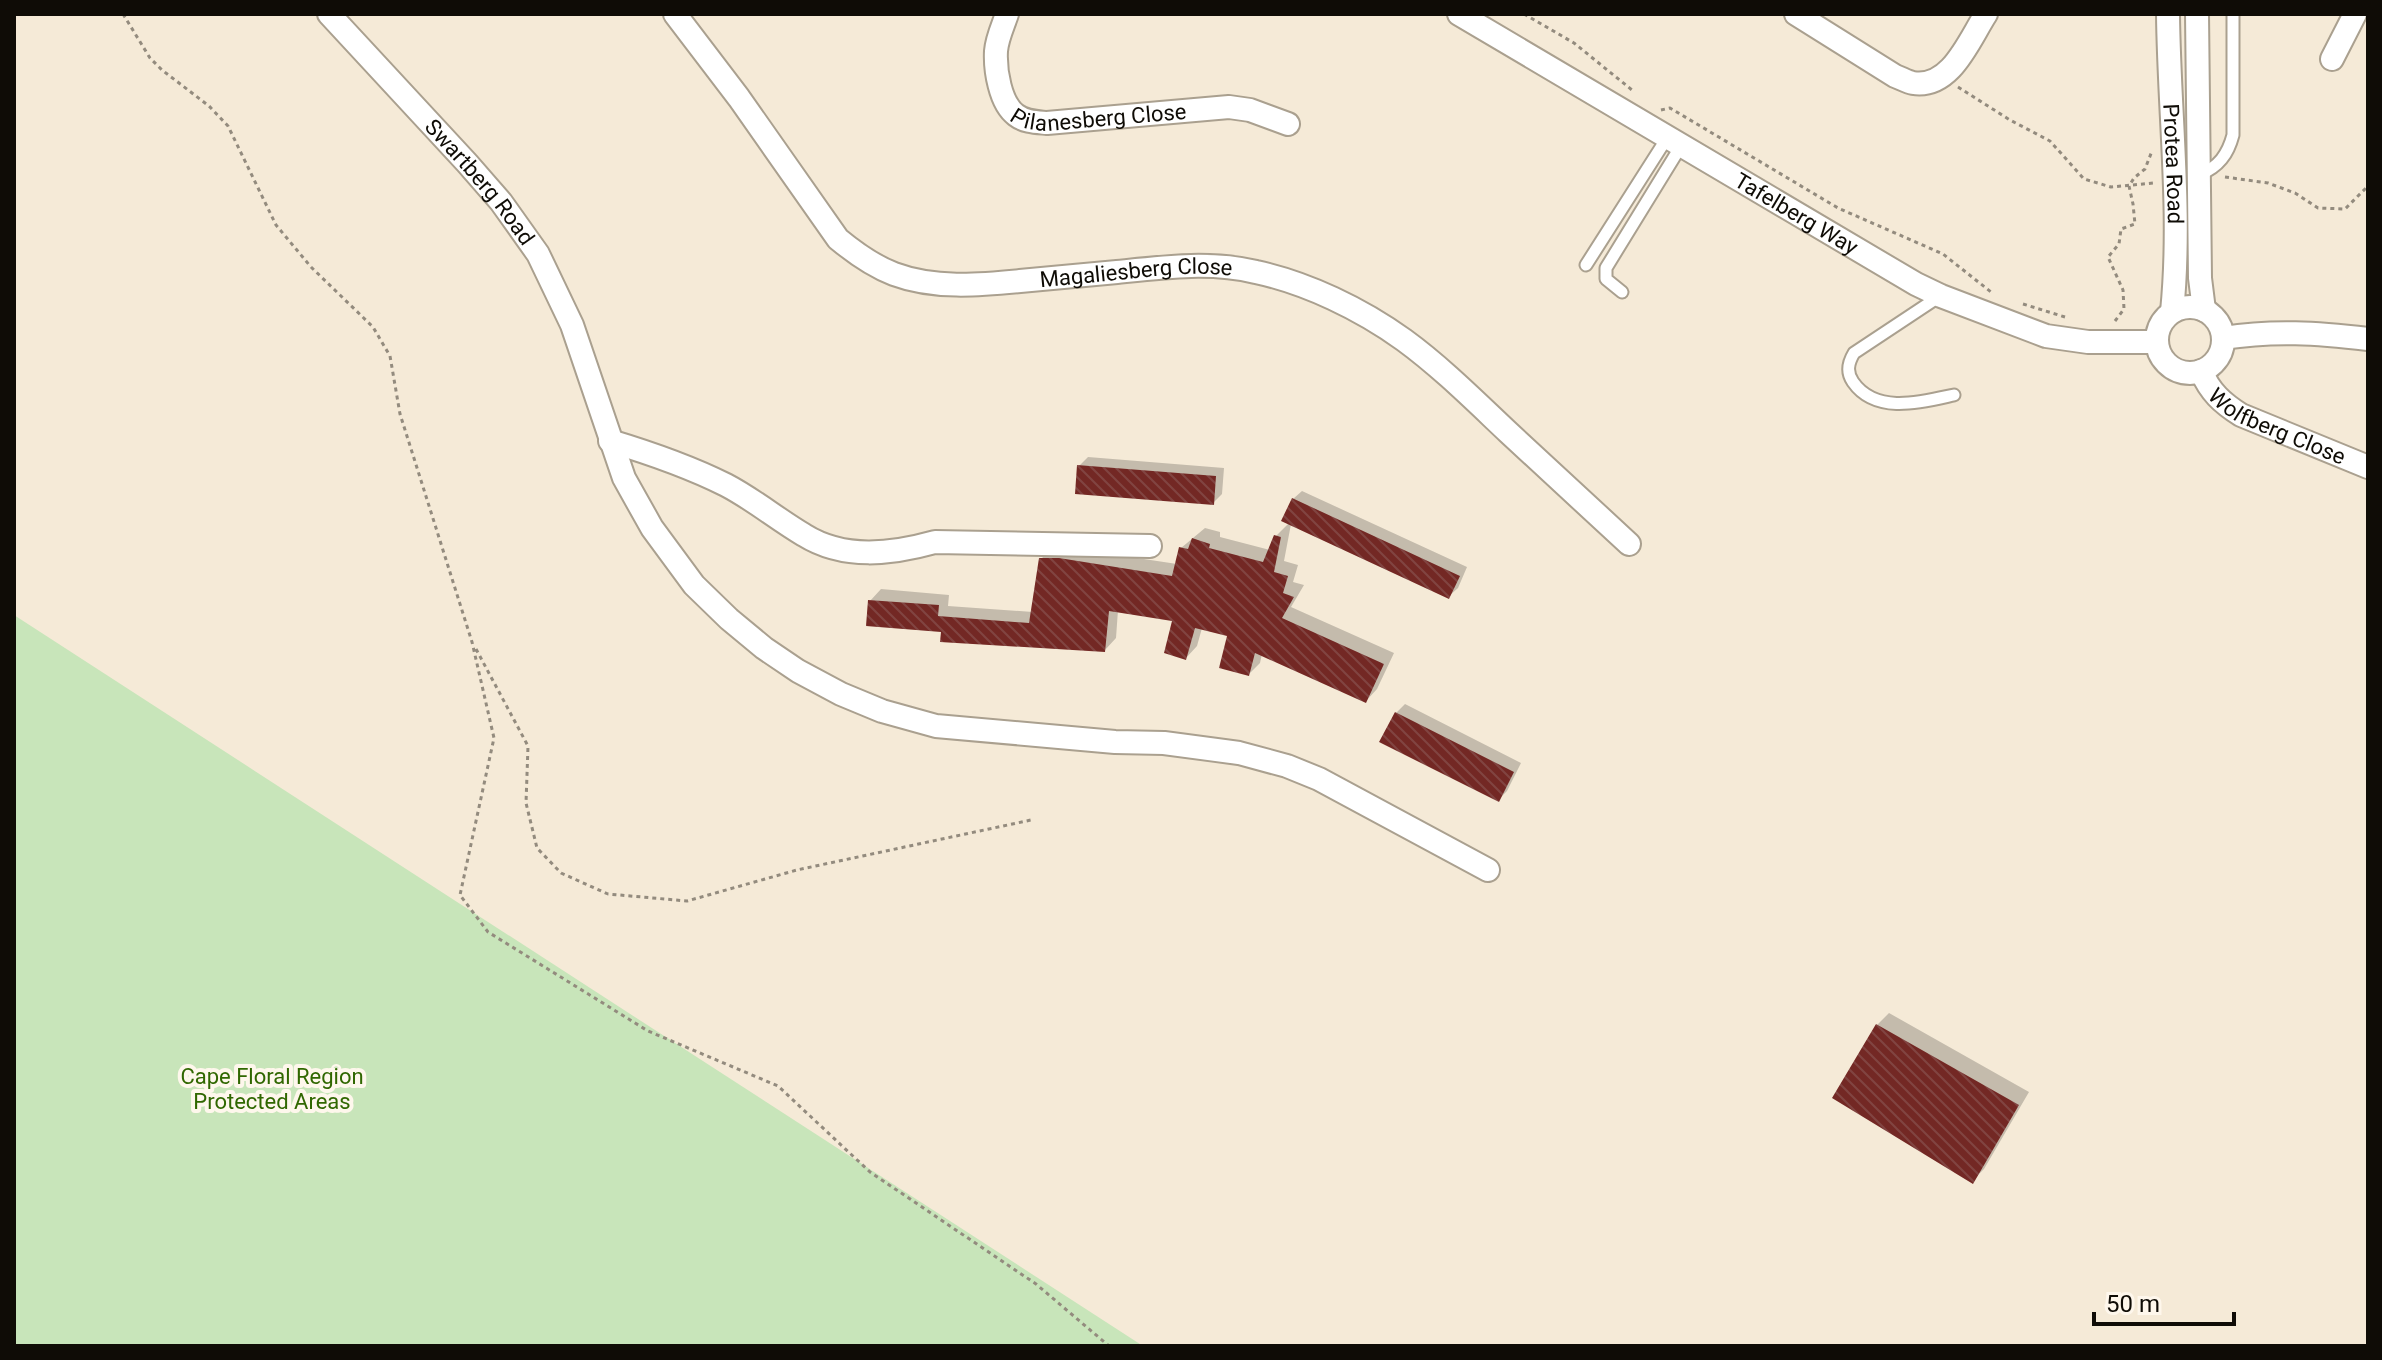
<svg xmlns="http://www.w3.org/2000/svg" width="2382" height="1360" viewBox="0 0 2382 1360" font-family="Roboto,sans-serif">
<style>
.park{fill:#c8e5ba}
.shadow{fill:#0003}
.building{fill:url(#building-back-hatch)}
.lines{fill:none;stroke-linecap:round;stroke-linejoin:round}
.lane-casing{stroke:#aaa08f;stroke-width:15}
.street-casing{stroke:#aaa08f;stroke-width:26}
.path{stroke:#938b7e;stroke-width:3;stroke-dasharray:4 4;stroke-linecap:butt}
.lane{stroke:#fff;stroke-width:11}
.street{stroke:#fff;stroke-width:22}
.labels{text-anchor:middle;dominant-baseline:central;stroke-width:8;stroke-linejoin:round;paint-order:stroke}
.street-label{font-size:22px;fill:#0f0c06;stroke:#fef7ec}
.park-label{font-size:22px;fill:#306700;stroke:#fef7ec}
</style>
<defs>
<pattern id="building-back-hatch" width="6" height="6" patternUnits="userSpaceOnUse" patternTransform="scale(2)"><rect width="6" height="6" fill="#732824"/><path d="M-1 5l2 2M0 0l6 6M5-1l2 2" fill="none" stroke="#814441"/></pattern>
</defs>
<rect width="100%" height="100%" fill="#f5ead7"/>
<path class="park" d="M14,615l1129,731h-1129z"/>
<path class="shadow" d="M1088,457l136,11 -2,26 -9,9 -134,-37z
M1302,491l165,76 -9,21 -9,8 -158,-72 -7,37 14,4 -5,17 11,3 -13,22 103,46 -17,36 -11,12 -104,-47 -2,9 -11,11 -19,-39 -28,-7 -5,18 -11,12 -11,-39 -57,-9 -2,28 -11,12 -162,-20 -73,-29 11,-12 68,6 -1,11 85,6 8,-53 12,-12 18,1 106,16 4,-16 24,-20 15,4v5l50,13 6,-14 13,-13 4,-24z
M1405,704l116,59 -14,28 -9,9 -102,-87z
M1889,1013l140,79 -45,77 -12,12 -95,-156z"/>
<path class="building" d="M1077,465l139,11 -2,29 -139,-11z
M1292,498l168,78 -11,23 -168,-78z
M1274,535l7,2 -7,35 14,4 -5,17 11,4 -12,21 102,46 -18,39 -111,-50 -6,23 -30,-8 8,-32 -32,-8 -9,32 -22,-7 8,-32 -63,-10 -4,41 -165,-10 1,-10 -75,-6 2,-26 71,5 -1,11 91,7 10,-65h20l113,18 7,-29 9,2 4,-11 18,6 -1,4 54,14z
M1395,712l119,60 -15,30 -120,-60z
M1876,1024l143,81 -46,79 -141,-86z"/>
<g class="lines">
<defs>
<path id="lane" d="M2199,175c20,-8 29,-21 34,-40v-121
M1586,265l81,-127
M1622,292l-16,-13v-11l75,-122
M1940,296l-86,57c-6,10 -8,19 -1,29 23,33 69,20 101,13"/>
<g id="street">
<path id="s1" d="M329,14l138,149 34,39 37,52 34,71 52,153 28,50 42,57 35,34 35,29 34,23 43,23 41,17 54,15 179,16 49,1 75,10 48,13 32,13 169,91"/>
<path id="s2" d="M675,14l64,84 99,141c17,14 35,27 56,35 40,15 85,11 126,7 33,-3 65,-6 97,-9 47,-5 93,-11 139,0 51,11 105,37 148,68 37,27 71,61 105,93 40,37 80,74 120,111"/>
<path id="s3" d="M1007,14c-4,12 -10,24 -11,37 -1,19 4,52 20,64 9,7 20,7 31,8l182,-16 21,3 38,14"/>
<path id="s4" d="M1459,14l457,270 25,12 105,40 42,6h69"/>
<path d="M1796,14l99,62c6,2 12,6 18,7 38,6 56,-43 73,-69"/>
<path id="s5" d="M2168,14c1,99 14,199 4,298"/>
<path d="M2197,14l3,264 4,32"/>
<path d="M2332,59l23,-45"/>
<circle cx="2190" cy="340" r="33"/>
<path d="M2223,338c51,-8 94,-5 145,1"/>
<path id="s6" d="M2201,371c9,21 21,32 40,44l127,52"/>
<path d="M610,441c40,12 78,25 116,44 27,14 51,34 78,50 40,25 88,19 131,7l215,4"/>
</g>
</defs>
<use href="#lane" class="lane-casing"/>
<use href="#street" class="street-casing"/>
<path class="path" d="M123,14l27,44 12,12 47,36 19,20 48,99 35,42 62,60 17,29 10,58 72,228 22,96 -34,157 28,37 160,99 130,55 92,86 166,112 73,62
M1524,14l50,29 58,47
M1958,87l52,33 40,21 34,38 27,8 42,-4
M1661,110l9,-2 168,100 105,46 48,38
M2225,177l43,6 27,10 23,15 27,1 23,-23
M2023,304l42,13
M2115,321l9,-12 -1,-19 -15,-33 11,-13 2,-15 14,-5 -2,-20 -4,-18 5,-8 11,-9 7,-18
M476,649l52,97 -2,57 11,45 24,25 47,21 79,7 110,-31 234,-50"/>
<use href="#lane" class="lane"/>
<use href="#street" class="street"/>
</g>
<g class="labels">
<g class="street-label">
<text stroke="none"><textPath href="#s3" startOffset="192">Pilanesberg Close</textPath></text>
<text stroke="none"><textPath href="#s5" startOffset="150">Protea Road</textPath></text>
<text stroke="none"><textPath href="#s1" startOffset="226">Swartberg Road</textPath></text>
<text stroke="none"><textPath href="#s4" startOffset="392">Tafelberg Way</textPath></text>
<text stroke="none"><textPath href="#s2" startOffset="588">Magaliesberg Close</textPath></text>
<text stroke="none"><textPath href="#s6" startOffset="98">Wolfberg Close</textPath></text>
</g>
<g class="park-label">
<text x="272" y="1076">Cape Floral Region<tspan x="272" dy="25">Protected Areas</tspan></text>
</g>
</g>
<rect width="2382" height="1360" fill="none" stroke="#0f0c06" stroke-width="32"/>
<path d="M2094 1312v12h140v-12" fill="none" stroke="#0f0c06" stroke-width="4"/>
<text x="2106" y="1312" font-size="24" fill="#0f0c06" stroke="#fef7ec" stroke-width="6" paint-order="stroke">50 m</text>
</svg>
